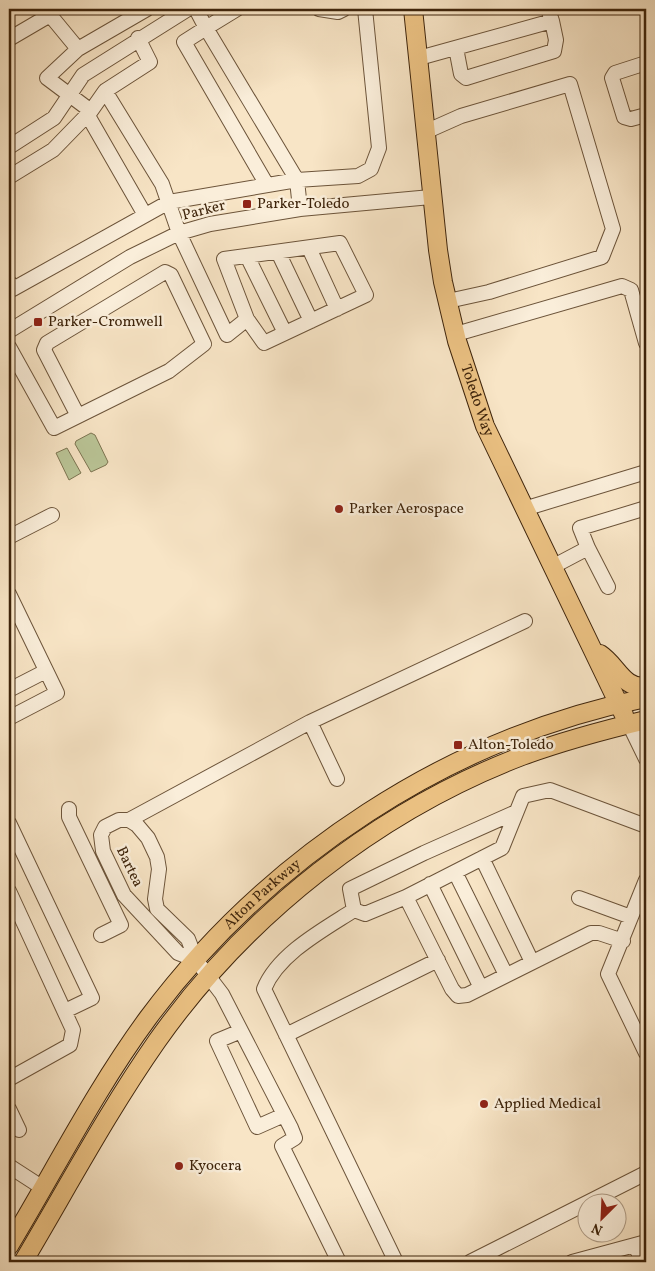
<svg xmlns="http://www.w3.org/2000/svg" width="655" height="1271" viewBox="0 0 655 1271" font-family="Vollkorn,serif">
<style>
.green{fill:#bac597;stroke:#7c7451}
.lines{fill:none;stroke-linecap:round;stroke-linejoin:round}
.minor-casing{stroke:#6c543a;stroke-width:16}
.major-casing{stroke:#3e240b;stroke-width:20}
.minor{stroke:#faeeda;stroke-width:14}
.major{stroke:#ecc283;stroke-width:18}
.poi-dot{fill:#8f2418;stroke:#faeeda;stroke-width:2}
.labels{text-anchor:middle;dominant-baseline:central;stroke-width:5;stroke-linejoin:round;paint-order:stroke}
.poi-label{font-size:15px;fill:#3e240b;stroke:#faeeda;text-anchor:start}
.street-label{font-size:15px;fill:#3e240b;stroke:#faeeda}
</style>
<rect width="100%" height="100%" fill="#f8e5c6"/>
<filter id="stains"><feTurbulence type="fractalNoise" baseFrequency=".004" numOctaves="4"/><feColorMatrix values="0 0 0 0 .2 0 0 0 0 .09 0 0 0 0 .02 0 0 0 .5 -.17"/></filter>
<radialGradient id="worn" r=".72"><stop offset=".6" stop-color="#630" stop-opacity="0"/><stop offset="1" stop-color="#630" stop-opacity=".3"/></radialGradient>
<path class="green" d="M91,433l4,2 13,27 -2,3 -15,7 -16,-28 1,-3z
M67,448l14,25 -12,7 -13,-27z"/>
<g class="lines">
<defs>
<path id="minor" d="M49,9l1,6 28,34 -31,29 44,33
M196,9l10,19 31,-19
M319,9l19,3 6,-3
M9,39l41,-24
M456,48l5,26 5,4 88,-27 2,-11 -4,-19
M78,49l69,-40
M419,58l133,-37 -4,-12
M646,63l-31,10 -3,5 12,39 7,2 15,-4
M105,91l45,-29 -12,-24
M87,114l58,101
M425,132l36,-16 109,-32 43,145 -11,28 -113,35 -41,9
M9,147l45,-29 29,-43 105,-66
M9,177l44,-27 38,-39 14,-20 57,93 17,49 48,102 20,-16
M300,209l-3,-29 61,-4 13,-7 8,-21 -14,-139
M340,243l26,52 -102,48 -17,-24 -23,-60z
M309,248l28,61
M278,252l33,69
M247,256l38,77
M9,282l4,7 156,-87 128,-22 -91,-152 -22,14 83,143
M9,331l121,-74 49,-24 31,-9 90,-15 131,-12
M456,334l166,-48 9,4 15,53
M9,347l45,81 115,-57 35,-27 -33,-69 -6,-3 -118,71 -3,7 34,66
M524,509l122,-37
M9,537l43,-22
M588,548l20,39
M552,567l36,-19 -8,-20 66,-20
M9,594l48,99 -48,25
M9,690l37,-19
M310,722l27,57
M629,724l17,35
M69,809v8l52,108 -20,10
M516,812l-92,41 -74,36 4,21 11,4 41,-17 96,-49 21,-52 27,-6 96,36
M129,820l181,-98 215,-101
M9,823l83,175 -27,13
M482,858l50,104
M455,872l51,103
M646,880l-38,94 38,79
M430,884l51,104
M9,891l64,139 -3,15 -61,34
M406,897l46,92 6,7 9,-1 124,-62h8l24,8
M579,898l52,19
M354,910c-31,20 -76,44 -90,79l132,273
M196,960l-18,-7 -54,-58 -21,-44 -2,-16 4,-8 14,-7h10l8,5 11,13 9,19 2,12 -4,30 2,10 31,30 8,21 26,34 69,134 4,10 -13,8 57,116
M241,1031l-24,10 40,86 27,-12
M286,1035l152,-75
M9,1109l10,21
M9,1166l34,22
M635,1246l8,16
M470,1262l176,-89
M572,1262l74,-20"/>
<g id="major">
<path id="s1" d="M413,9l25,241 5,32 14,59 28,85 139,289"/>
<path d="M600,654c17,11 23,35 46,33"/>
<path id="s2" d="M9,1246c46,-76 86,-156 139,-228 119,-160 301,-281 498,-320"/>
<path d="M23,1262c44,-74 85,-151 134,-221 89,-126 221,-230 365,-285 41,-15 82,-26 124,-36"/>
</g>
</defs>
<use href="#minor" class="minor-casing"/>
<use href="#major" class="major-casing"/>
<use href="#minor" class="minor"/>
<use href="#major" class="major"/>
</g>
<g class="poi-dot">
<rect x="242" y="199" width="10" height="10" rx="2.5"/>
<rect x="33" y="317" width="10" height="10" rx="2.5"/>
<circle cx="339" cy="509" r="5"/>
<rect x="453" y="740" width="10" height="10" rx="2.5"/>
<circle cx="484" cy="1104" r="5"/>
<circle cx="179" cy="1166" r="5"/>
</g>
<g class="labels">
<g class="poi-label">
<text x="257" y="204">Parker-Toledo</text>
<text x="48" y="322">Parker-Cromwell</text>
<text x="349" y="509">Parker Aerospace</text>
<text x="468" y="745">Alton-Toledo</text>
<text x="494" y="1104">Applied Medical</text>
<text x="189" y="1166">Kyocera</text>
</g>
<g class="street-label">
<text transform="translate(204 211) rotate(-14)">Parker</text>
<text stroke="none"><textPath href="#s1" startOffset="398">Toledo Way</textPath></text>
<text transform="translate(129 867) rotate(64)">Bartea</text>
<text stroke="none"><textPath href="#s2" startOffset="436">Alton Parkway</textPath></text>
</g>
</g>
<rect width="655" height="1271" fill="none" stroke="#f8e5c6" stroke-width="30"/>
<rect x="10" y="10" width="635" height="1251" fill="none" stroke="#3e240b" stroke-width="2.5"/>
<rect x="15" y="15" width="625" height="1241" fill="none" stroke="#3e240b"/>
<g transform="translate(602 1218) rotate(204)"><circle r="24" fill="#faeeda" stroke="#af9d87"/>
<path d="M0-4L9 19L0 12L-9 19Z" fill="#8f2418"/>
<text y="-8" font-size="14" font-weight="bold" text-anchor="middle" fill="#3e240b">N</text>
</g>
<rect width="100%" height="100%" filter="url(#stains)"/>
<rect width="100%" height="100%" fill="url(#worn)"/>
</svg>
